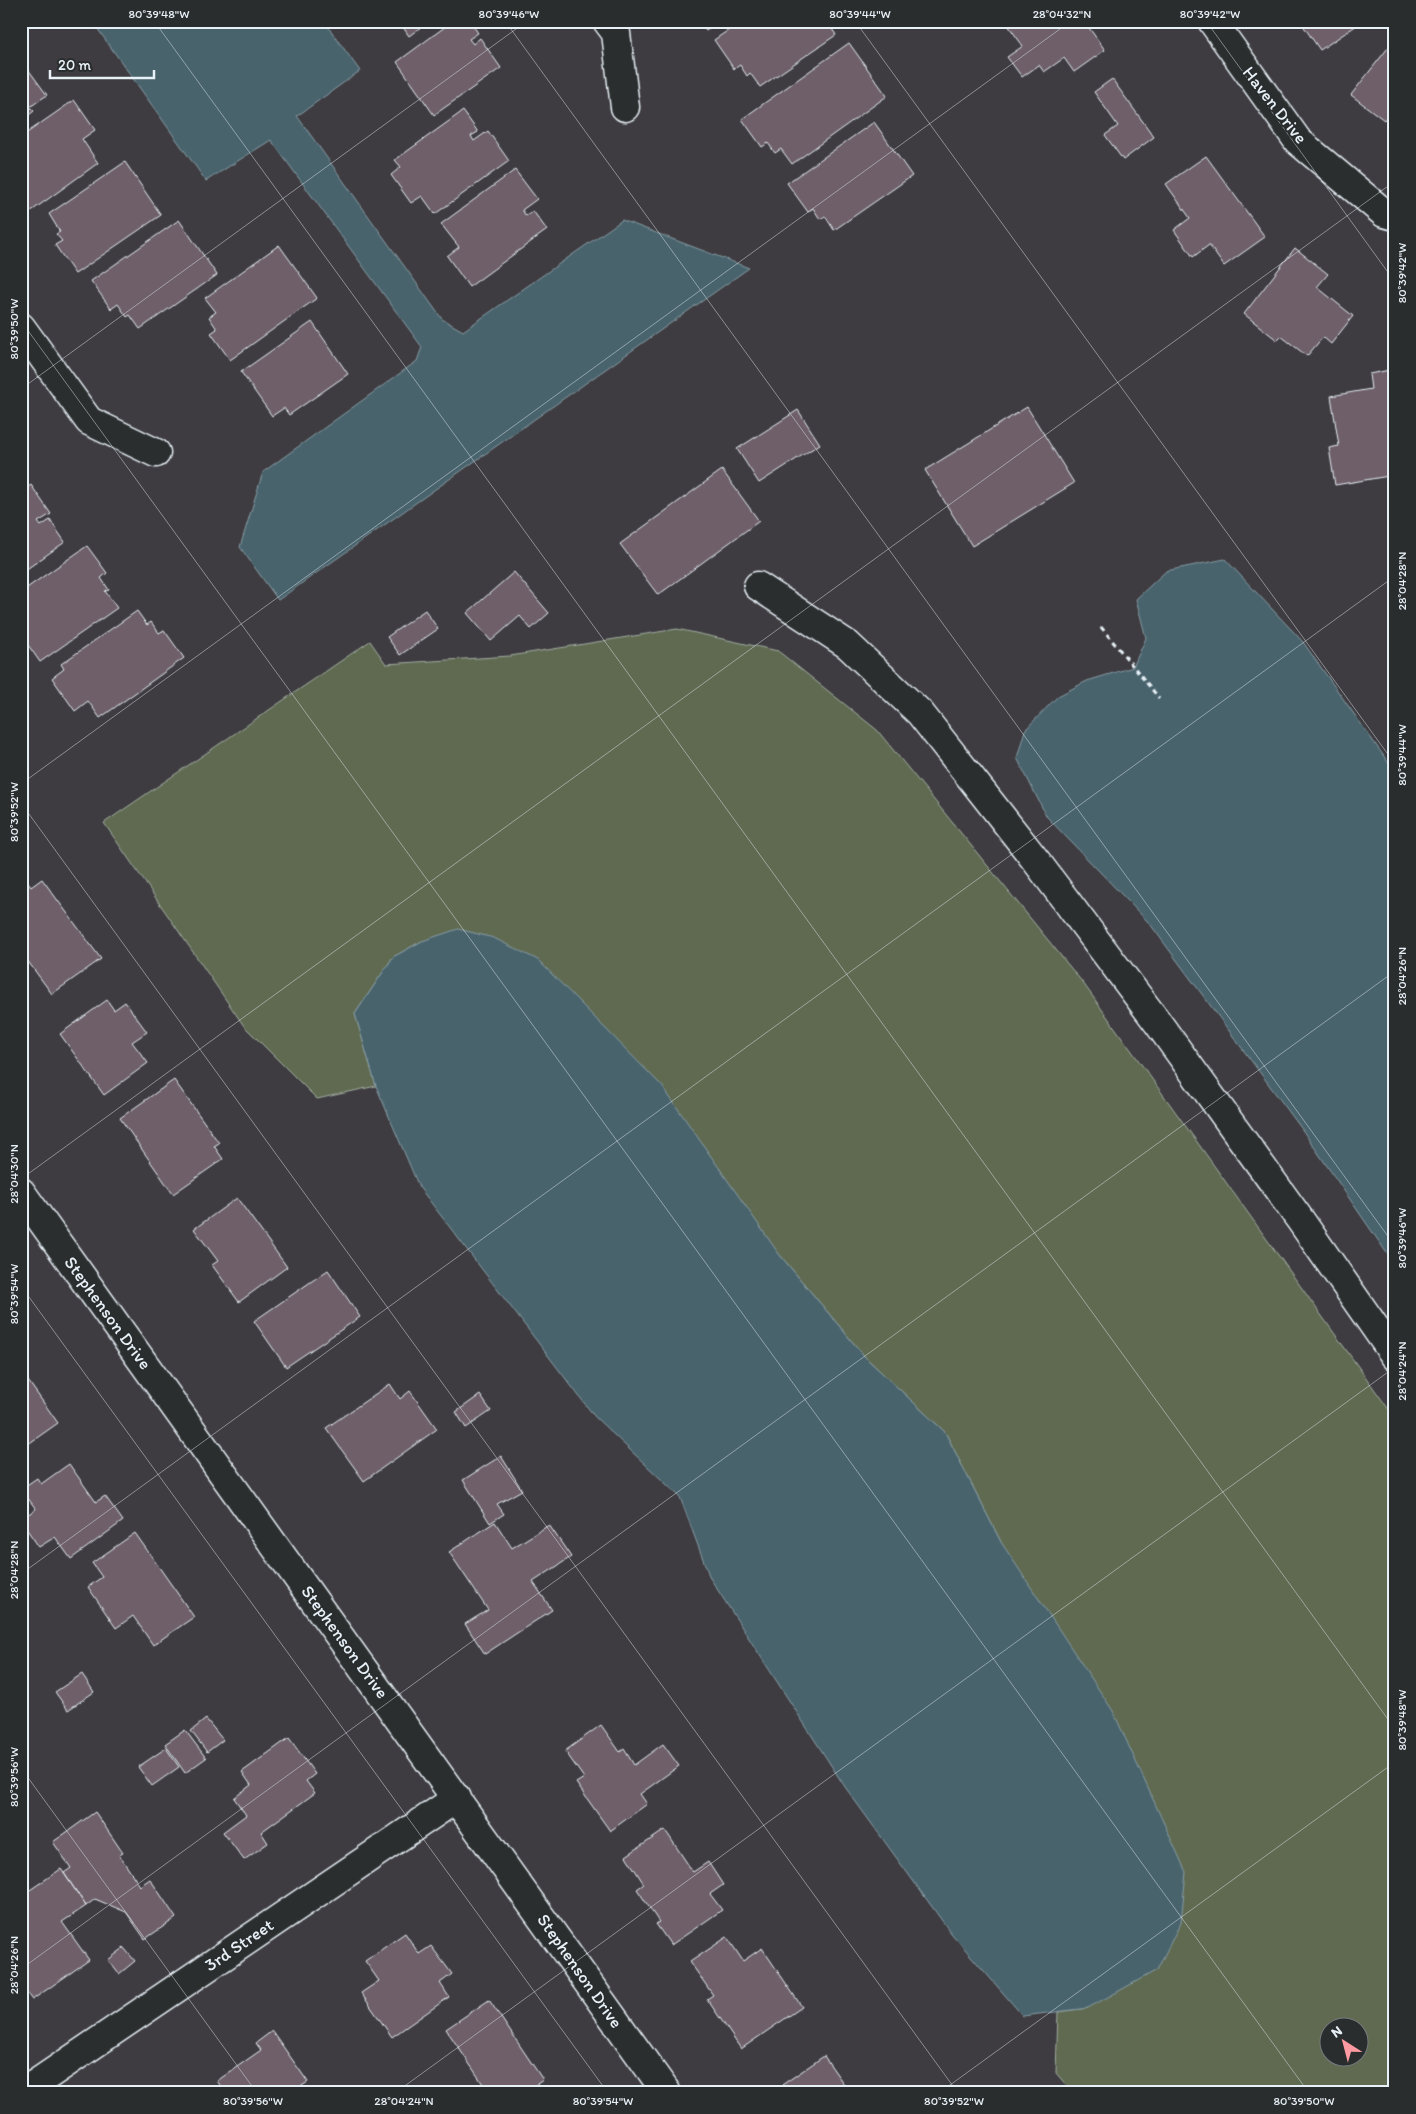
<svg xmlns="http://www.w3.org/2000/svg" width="1416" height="2114" viewBox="0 0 1416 2114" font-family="Itim,sans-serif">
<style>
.green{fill:#5f6a51;stroke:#a4aea4;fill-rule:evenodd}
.water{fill:#48646d;stroke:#889ca5}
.building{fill:#6e5e69;stroke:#e8f1f8}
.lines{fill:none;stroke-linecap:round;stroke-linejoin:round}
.minor-casing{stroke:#e8f1f8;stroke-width:31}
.path{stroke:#e8f1f8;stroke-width:3;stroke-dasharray:5 4;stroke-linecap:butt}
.minor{stroke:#2a2d2e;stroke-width:28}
.ticks{fill:none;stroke:#e8f1f8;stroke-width:1;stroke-opacity:0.45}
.labels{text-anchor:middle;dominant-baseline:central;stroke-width:4;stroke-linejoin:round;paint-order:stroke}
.street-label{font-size:18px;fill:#e8f1f8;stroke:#2a2d2e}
.neatline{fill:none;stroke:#e8f1f8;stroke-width:2}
.ticks-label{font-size:12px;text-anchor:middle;fill:#e8f1f8}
</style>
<rect width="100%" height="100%" fill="#3e3c40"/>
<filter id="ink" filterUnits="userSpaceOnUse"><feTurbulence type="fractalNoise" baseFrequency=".02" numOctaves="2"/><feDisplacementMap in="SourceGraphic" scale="10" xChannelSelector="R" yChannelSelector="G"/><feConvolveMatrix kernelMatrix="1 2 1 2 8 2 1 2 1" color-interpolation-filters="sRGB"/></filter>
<g filter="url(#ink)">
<path class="green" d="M677,629l101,22 99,79 206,253 312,435v675h-322l-17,-20 2,-61 30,-4 -87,-466 -56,-110 -79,-74 -87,-104 -357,-313 -29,16 -38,57 21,72 -59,13 -73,-73 -140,-203 266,-182 16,23 124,-8zM1328,2026h30v30h-30z"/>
<path class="water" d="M92,21h232l36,50 -63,45 145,203 21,12 159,-111 127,48 -471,332 -38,-53 23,-75 154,-111 5,-14 -151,-207 -65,41z
M1225,559l78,83 92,130v493l-94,-137 -151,-204 -103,-107 -30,-59 8,-28 33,-34 29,-15 46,-14 13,-29 -10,-39 30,-28z
M458,929l36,9 44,22 124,126 117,168 87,104 79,74 56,110 112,169 73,161 -5,50 -24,48 -69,38 -65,8 -72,-83 -106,-146 -135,-209 -30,-81 -85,-80 -176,-230 -43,-101 -21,-72 38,-57 29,-16z"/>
<path class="building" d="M399,21h30l-20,15z
M453,21h17l8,12 -9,6 4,5 7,-6 21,30 -67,47 -37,-53z
M699,21h20l-13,10z
M742,21h85l9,14 -76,52 -10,-14 -3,3 -7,-11 -6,4 -20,-29z
M1005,21h79l21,29 -31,22 -10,-14 -20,14 -5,-7 -17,12 -15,-20 16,-11z
M1300,21h63l-43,29z
M1395,39v67l-11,14 -33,-25z
M849,43l38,53 -95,68 -11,-15 -6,4 -7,-10 -6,4 -20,-28z
M25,65l22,30 -17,12 4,4 -13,10v-54z
M1112,79l42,58 -31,23 -18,-25 13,-9 -24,-34z
M74,100l21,30 -13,9 16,24 -68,49 -9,-12v-63z
M463,111l15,21 -7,4 3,5 14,-10 21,30 -74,53 -13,-18 -11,7 -20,-28 10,-8 -6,-7z
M874,122l38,54 -78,54 -9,-14 -5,3 -7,-11 -5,4 -21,-29z
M1206,156l59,81 -41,29 -15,-21 -16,12 -19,-27 16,-12 -24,-34z
M125,162l36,53 -86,59 -20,-29 7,-4 -6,-7 4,-2 -11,-18z
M515,170l22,29 -15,11 4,6 7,-5 14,19 -78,57 -22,-31 12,-9 -18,-23z
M179,220l38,55 -77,54 -10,-14 -3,2 -9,-13 -7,5 -20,-28z
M279,245l38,53 -87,62 -19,-27 6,-4 -8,-12 7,-5 -11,-14z
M1295,248l33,26 -11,13 36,29 -22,28 -8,-7 -16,19 -26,-20 -4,4 -33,-26z
M312,322l36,52 -59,41 -5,-7 -12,8 -31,-44z
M1395,369v106l-60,10 -6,-37 10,-2 -8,-50 40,-7 -2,-15z
M1027,407l47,76 -102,63 -47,-76z
M798,410l22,34 -61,39 -22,-34z
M722,470l37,51 -101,74 -38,-51z
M31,485l20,29 -13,8 3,4 9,-6 15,22 -44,31v-81z
M87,546l20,27 -6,5 8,12 -4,1 12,17 -77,54 -19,-27v-43z
M514,572l35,41 -18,16 -11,-13 -29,25 -24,-28z
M425,610l13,19 -38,26 -13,-18z
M137,611l10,14 4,-3 8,11 5,-3 20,28 -84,60 -12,-17 -13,10 -23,-33 12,-9 -3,-5z
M42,879l59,80 -49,35 -31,-42v-64l7,-5 3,4z
M107,1000l7,10 11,-8 22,30 -15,10 16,21 -44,32 -44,-61z
M174,1080l45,63 -5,3 9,13 -50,35 -53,-76z
M237,1198l50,69 -48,35 -27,-37 6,-4 -24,-32z
M328,1270l32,47 -74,50 -32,-46z
M21,1371l37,52 -37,26z
M390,1384l10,15 10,-8 27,38 -73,52 -38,-53z
M480,1395l11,16 -25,17 -10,-16z
M501,1456l21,34 -25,14 7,10 -14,9 -27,-43z
M69,1464l27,38 9,-6 18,25 -52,38 -16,-22 -16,10 -18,-26v-2l15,-10 -15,-20 16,-11 4,6z
M495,1522l17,26 37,-23 22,32 -38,25 19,28 -67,44 -20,-30 23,-14 -39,-58z
M135,1533l59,84 -41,28 -20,-29 -17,12 -28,-41 14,-10 -10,-14z
M82,1674l12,18 -26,18 -13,-18z
M206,1719l17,21 -16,12 -16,-21z
M601,1725l19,27 4,-3 10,16 29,-21 16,22 -39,28 7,10 -37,27 -34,-48 8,-5 -19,-27z
M185,1730l21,28 -21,15 -20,-29z
M289,1738l26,36 -9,7 9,12 -54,39 7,11 -24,17 -21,-28 23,-17 -12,-17 17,-13 -9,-13z
M166,1748l13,19 -27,19 -14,-19z
M95,1812l28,41 -4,2 21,31 10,-7 26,39 -31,21 -19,-27 -31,-13 -9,7 -22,-33 7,-5 -18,-26z
M665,1830l28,42 15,-10 15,23 -13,9 12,16 -51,35 -15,-21 3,-2 -22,-33 7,-5 -18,-28z
M61,1869l25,37 -24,16 27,38 -57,40 -11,-15v-6l3,-2 -3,-4v-77z
M405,1933l14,21 12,-8 21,28 -12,9 9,14 -57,40 -31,-44 18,-12 -14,-20z
M727,1937l16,24 19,-13 40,59 -61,42 -34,-50 6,-4 -23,-33z
M124,1948l11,13 -16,13 -11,-14z
M489,2000l54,80 -20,13h-34l-43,-64z
M272,2031l36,51 -14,9 -4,-5 -9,7h-55l-9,-12 44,-31 -5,-7z
M824,2056l26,37h-62l-6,-8z"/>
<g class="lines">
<defs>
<path id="minor" d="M607,21l9,12 9,74
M1212,21l86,120 86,72 11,3
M21,327l68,94 67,32
M758,586l90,59 72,68 117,149 121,161 143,198 94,135
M21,1192l646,901
M22,2093l435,-295"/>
</defs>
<use href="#minor" class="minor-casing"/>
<path class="path" d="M1101,627l58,71"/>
<use href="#minor" class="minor"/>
</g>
</g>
<path class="ticks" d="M154,21l1241,1708M505,21l890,1225M855,21l540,743M1206,21l189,261M21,321l1288,1772M21,389l506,-368M21,784l1050,-763M21,803l937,1290M21,1179l1374,-998M21,1286l587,807M21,1574l1374,-998M21,1768l236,325M21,1969l1374,-998M395,2093l1000,-726M939,2093l456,-331"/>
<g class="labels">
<g class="street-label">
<text transform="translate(1275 105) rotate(52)">Haven Drive</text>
<text transform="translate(108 1313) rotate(54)">Stephenson Drive</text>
<text transform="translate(345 1642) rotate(54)">Stephenson Drive</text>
<text transform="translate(239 1945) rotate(-34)">3rd Street</text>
<text transform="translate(580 1971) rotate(55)">Stephenson Drive</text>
</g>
</g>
<rect width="1416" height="2114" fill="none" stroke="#2a2d2e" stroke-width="55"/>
<g transform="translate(1344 2042) rotate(324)"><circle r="24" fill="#2a2d2e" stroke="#767b7f"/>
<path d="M0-4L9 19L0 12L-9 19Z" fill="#ff9aa2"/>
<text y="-8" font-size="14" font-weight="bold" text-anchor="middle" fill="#e8f1f8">N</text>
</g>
<path d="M50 70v8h104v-8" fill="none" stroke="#e8f1f8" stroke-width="2.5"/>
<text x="58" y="70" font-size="15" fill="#e8f1f8" stroke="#2a2d2e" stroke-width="4" paint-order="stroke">20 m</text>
<rect x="28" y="28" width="1360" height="2058" class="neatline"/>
<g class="ticks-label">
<text x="159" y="18">80°39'48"W</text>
<text x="509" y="18">80°39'46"W</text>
<text x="860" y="18">80°39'44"W</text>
<text x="1062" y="18">28°04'32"N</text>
<text x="1210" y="18">80°39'42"W</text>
<text transform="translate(1402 273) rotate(-90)" y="4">80°39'42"W</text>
<text transform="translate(14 329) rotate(-90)" y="4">80°39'50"W</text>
<text transform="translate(1402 581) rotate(-90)" y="4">28°04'28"N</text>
<text transform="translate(1402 755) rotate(-90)" y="4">80°39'44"W</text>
<text transform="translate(14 812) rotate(-90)" y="4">80°39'52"W</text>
<text transform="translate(1402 976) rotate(-90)" y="4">28°04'26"N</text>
<text transform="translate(14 1174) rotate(-90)" y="4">28°04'30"N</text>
<text transform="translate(1402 1238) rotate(-90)" y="4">80°39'46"W</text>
<text transform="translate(14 1294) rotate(-90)" y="4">80°39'54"W</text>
<text transform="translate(1402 1371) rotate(-90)" y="4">28°04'24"N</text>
<text transform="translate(14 1570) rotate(-90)" y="4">28°04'28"N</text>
<text transform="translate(1402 1720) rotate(-90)" y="4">80°39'48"W</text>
<text transform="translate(14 1777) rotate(-90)" y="4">80°39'56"W</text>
<text transform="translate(14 1965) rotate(-90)" y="4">28°04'26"N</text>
<text x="253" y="2105">80°39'56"W</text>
<text x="404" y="2105">28°04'24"N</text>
<text x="603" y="2105">80°39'54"W</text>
<text x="954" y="2105">80°39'52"W</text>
<text x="1304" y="2105">80°39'50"W</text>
</g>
</svg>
